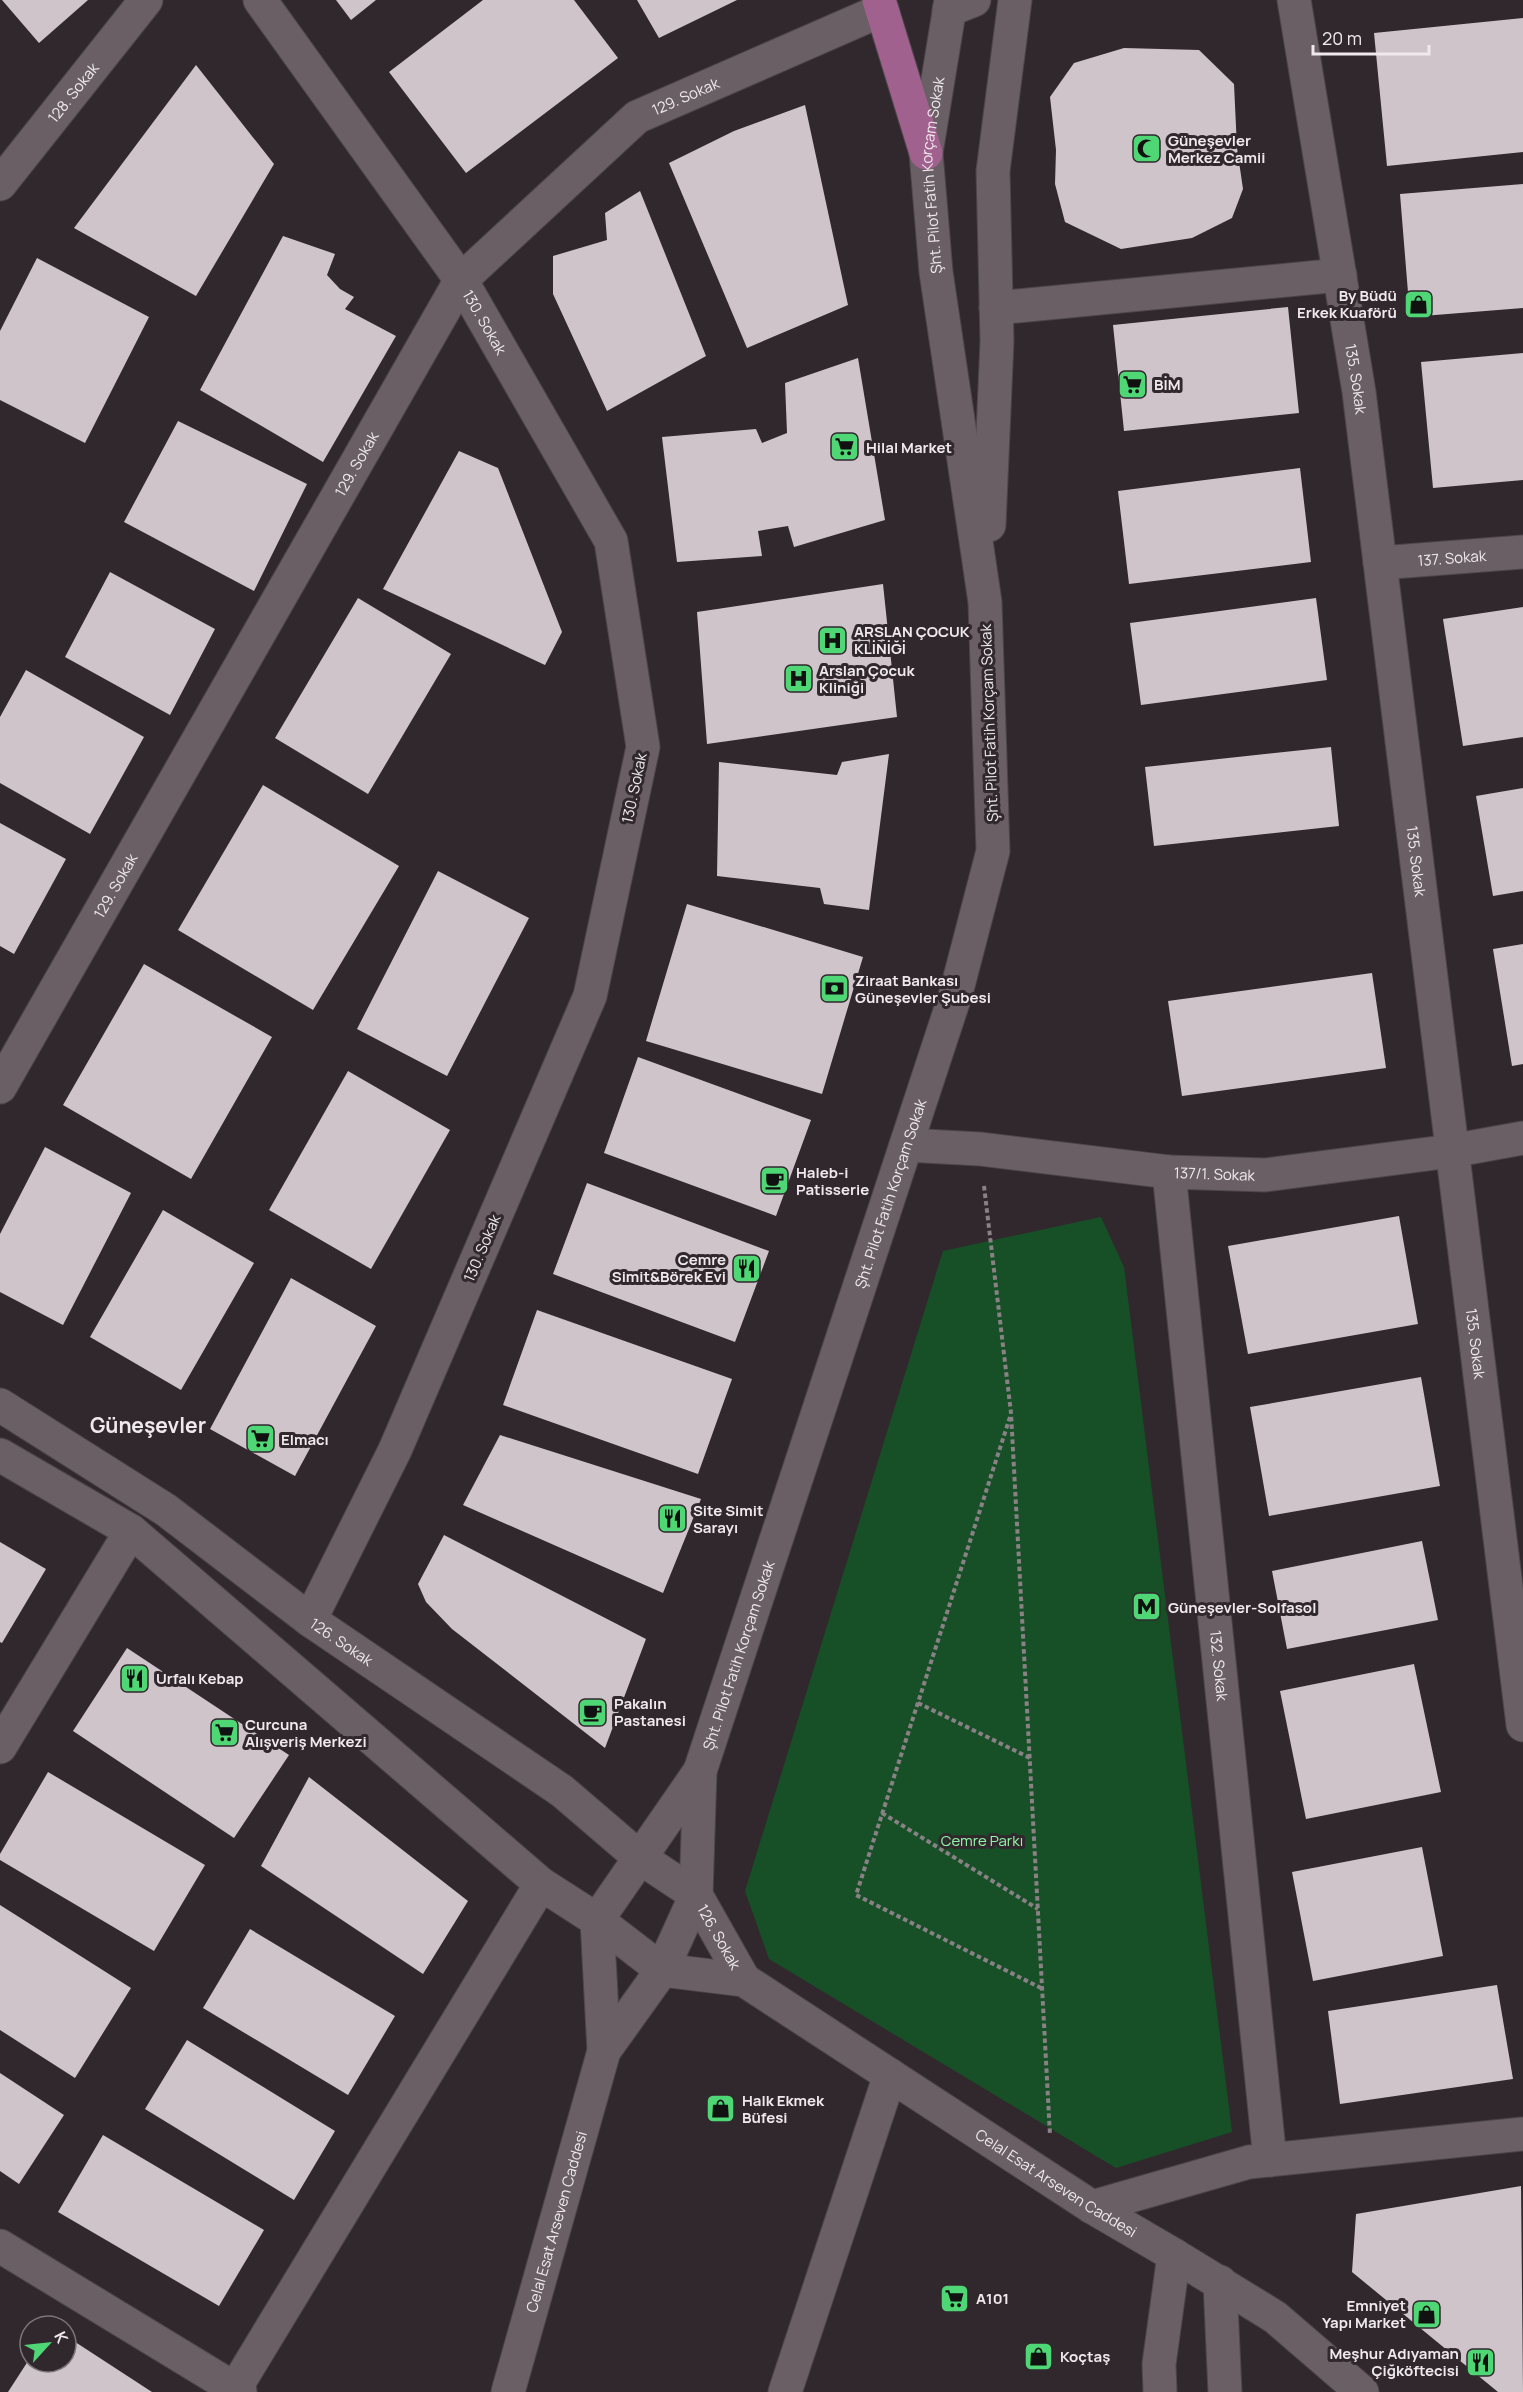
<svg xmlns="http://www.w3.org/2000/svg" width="1523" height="2392" viewBox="0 0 1523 2392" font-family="Manrope,sans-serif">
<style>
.green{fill:#175027}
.building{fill:#d0c4cb}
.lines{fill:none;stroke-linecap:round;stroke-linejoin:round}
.street-casing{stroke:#4c454a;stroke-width:35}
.secondary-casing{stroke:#4c454a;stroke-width:35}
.primary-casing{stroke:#4c454a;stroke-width:35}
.path{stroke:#898186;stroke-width:4;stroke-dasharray:4.5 3;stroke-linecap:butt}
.street{stroke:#695f65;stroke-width:33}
.secondary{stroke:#695f65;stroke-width:33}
.primary{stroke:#a1618e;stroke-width:33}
.labels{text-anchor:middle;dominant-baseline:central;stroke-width:6;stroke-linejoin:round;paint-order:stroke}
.street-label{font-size:15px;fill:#efe9ed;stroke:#31282e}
.poi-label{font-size:15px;font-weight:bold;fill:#efe9ed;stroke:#31282e;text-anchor:start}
.park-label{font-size:15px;fill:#8df7a4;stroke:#31282e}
.district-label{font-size:21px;font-weight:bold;fill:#efe9ed;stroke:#31282e}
</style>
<rect width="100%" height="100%" fill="#31282e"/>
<path class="green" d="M1101,1217l23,50 108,865 -116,36 -347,-209 -24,-68 198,-640z"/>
<path class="building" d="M2,0h86l-49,43z
M336,0h40l-25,20z
M483,0h91l44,58 -152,115 -77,-101z
M637,0h100l-78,38z
M1523,18v134l-136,14 -13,-133z
M1124,48l75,2 35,34 3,64 6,41 -11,29 -40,20 -71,11 -56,-27 -10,-38 1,-34 -6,-53 24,-34z
M196,65l78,99 -78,132 -122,-68z
M805,105l43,200 -101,43 -78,-185 65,-32z
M1523,184v124l-113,9 -10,-123z
M640,191l66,165 -99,55 -54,-117v-38l54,-16 -2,-27z
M283,236l52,18 -8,21 13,14 14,8 -9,12 51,27 -73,126 -123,-72z
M37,258l112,59 -64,126 -85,-43v-69z
M1288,307l11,106 -175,18 -11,-106z
M1523,353v127l-90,8 -12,-126z
M858,358l27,162 -91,27 -6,-21 -30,5 4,25 -85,6 -15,-125 94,-8 6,14 25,-10 -2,-50z
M178,421l129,63 -53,107 -130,-69z
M459,451l39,17 64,164 -17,33 -162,-76z
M1300,468l11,94 -182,22 -11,-93z
M110,572l105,57 -45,86 -105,-58z
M883,584l14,133 -190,27 -10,-132z
M358,598l93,56 -83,140 -93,-56z
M1316,598l11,82 -186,25 -11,-82z
M1523,607v130l-60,9 -20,-127z
M26,670l118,67 -54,97 -90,-51v-66z
M1331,747l8,79 -185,20 -9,-79z
M889,754l-20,156 -45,-6 -4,-16 -103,-12 2,-114 118,13 5,-13z
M263,785l136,81 -86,144 -135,-80z
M1523,788v103l-30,5 -17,-100z
M0,823l66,36 -52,95 -14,-8z
M438,871l91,47 -82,158 -90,-47z
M687,904l176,53 -41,137 -176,-53z
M1523,944v120l-11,2 -19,-117z
M144,964l128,73 -81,142 -128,-74z
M1372,973l14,95 -204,28 -14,-95z
M638,1057l173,63 -35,96 -172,-63z
M348,1071l102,59 -79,139 -102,-59z
M45,1147l86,46 -68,132 -63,-33v-58z
M587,1183l182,68 -34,91 -182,-68z
M163,1210l91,53 -73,127 -91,-53z
M1399,1216l19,108 -170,30 -20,-108z
M291,1278l85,48 -81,150 -85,-47z
M537,1310l195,69 -34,95 -195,-69z
M1421,1377l19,109 -171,30 -19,-109z
M500,1435l201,64 -38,94 -200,-88z
M444,1535l202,104 -41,109 -153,-119 -26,-27 -8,-18z
M1422,1541l16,79 -151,29 -15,-78z
M0,1542l46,27 -44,74 -2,-1z
M127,1648l162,107 -55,83 -161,-107z
M1414,1664l27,128 -135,27 -26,-128z
M48,1772l157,93 -51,86 -154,-91v-6z
M309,1777l159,124 -45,73 -162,-108z
M1422,1847l21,109 -130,25 -21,-109z
M0,1905l131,83 -56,90 -75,-48z
M250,1929l145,87 -47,79 -145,-87z
M1497,1985l16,94 -173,25 -12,-93z
M187,2040l148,91 -41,69 -149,-91z
M0,2073l64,42 -45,69 -19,-13z
M103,2135l161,95 -45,76 -161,-94z
M1521,2186l2,206h-25l-146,-120 4,-58z
M66,2336l86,56h-144l22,-34v4h36z"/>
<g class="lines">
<defs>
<g id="street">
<path id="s1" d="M260,0l201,280 150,261 32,206 -53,249 -195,454 -85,170"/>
<path id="s2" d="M1294,0l65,392 164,1333"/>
<path d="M949,10l25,-10"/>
<path id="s3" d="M0,184l146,-184"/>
<path d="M996,308l344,-33"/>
<path id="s4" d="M1380,563l143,-11"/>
<path id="s5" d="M0,1087l461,-807 176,-163 245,-107"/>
<path id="s6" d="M906,1145l74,4 189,23 96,3 186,-24 72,-13"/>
<path id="s7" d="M1169,1172l101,988"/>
<path d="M0,1747l131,-216"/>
<path d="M1092,2207l157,-45 274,-28"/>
<path d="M0,2246l240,146"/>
<path d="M233,2392l308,-508"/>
<path d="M785,2392l105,-317"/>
</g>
<g id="secondary">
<path d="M989,525l8,-184 -4,-170 22,-171"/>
<path id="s8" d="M0,1405l166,105 144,110 252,171 77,66 57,38 48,85"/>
<path id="s9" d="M0,1455l131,76 410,353 56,36 65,50 82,10 348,227 82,48 101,62 87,75"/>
<path id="s10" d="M604,2051l58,-81 34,-75 4,-124 256,-778 37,-142 -8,-249 -49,-330 -10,-119 25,-153"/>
<path d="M1220,2282l5,110"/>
<path id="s11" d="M508,2392l96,-341 -7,-131 103,-149"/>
<path d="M1160,2392l-1,-28 15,-109"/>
</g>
<path id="primary" d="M879,0l47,153"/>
</defs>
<use href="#street" class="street-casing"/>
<use href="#secondary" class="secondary-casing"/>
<use href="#primary" class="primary-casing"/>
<path class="path" d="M984,1186l27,227 39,722
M1010,1417l-154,478 187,94
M918,1703l112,55
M882,1813l156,96"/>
<use href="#street" class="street"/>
<use href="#secondary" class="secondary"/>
<use href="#primary" class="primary"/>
</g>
<defs>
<symbol id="mosque-square" viewBox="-11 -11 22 22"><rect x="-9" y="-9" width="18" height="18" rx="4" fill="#4fd675" stroke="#31282e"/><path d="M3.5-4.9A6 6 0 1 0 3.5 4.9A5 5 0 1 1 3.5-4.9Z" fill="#111"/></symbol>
<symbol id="shop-square" viewBox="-11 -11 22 22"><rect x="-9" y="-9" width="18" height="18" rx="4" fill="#4fd675" stroke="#31282e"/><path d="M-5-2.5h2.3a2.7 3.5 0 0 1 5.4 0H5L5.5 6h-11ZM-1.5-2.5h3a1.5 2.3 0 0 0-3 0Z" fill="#111"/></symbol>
<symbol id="supermarket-square" viewBox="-11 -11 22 22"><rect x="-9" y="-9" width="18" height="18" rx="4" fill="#4fd675" stroke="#31282e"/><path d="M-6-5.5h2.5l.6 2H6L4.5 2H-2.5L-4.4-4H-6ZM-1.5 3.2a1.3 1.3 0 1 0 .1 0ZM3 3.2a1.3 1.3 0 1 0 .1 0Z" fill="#111"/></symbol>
<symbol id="hospital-square" viewBox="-11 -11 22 22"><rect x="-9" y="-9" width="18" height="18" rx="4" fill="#4fd675" stroke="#31282e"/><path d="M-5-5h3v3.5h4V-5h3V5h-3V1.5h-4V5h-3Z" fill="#111"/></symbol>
<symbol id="bank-square" viewBox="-11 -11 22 22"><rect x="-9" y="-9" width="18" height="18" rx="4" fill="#4fd675" stroke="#31282e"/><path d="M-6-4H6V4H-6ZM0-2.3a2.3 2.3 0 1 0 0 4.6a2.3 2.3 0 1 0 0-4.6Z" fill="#111"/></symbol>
<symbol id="cafe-square" viewBox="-11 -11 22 22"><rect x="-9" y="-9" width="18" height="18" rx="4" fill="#4fd675" stroke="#31282e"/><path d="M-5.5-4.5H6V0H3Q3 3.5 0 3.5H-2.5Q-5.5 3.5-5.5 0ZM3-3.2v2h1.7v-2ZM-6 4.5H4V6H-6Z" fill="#111"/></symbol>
<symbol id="restaurant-square" viewBox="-11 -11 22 22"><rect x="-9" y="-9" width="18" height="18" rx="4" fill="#4fd675" stroke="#31282e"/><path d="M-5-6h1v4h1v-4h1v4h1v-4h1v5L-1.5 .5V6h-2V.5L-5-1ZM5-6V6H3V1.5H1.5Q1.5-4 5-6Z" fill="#111"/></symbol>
<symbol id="metro-square" viewBox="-11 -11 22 22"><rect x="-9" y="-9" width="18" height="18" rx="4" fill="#4fd675" stroke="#31282e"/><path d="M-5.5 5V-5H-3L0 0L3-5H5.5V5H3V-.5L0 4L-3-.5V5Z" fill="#111"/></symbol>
</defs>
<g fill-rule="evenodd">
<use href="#mosque-square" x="1130" y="132" width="33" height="33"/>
<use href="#shop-square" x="1402" y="288" width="33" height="33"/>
<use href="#supermarket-square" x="1116" y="368" width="33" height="33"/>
<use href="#supermarket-square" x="828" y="430" width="33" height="33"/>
<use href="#hospital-square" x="816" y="624" width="33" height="33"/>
<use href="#hospital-square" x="782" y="662" width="33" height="33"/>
<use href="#bank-square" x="818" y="972" width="33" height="33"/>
<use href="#cafe-square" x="758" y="1164" width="33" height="33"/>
<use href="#restaurant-square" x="730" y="1252" width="33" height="33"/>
<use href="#supermarket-square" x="244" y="1422" width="33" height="33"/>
<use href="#restaurant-square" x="656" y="1502" width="33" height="33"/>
<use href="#metro-square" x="1130" y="1590" width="33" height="33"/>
<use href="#restaurant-square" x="118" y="1662" width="33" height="33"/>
<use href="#cafe-square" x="576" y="1696" width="33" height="33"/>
<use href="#supermarket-square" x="208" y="1716" width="33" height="33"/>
<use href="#shop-square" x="704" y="2092" width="33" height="33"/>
<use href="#supermarket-square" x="938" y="2282" width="33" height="33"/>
<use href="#shop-square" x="1410" y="2298" width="33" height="33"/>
<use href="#shop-square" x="1022" y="2340" width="33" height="33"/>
<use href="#restaurant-square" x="1464" y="2346" width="33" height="33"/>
</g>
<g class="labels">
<g class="street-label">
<text stroke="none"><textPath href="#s3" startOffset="117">128. Sokak</textPath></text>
<text stroke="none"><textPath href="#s5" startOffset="1222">129. Sokak</textPath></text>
<text stroke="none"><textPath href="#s10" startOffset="1952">Şht. Pilot Fatih Korçam Sokak</textPath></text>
<text stroke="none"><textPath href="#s1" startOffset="393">130. Sokak</textPath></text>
<text stroke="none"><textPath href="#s2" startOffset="384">135. Sokak</textPath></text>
<text stroke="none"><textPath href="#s5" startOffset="718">129. Sokak</textPath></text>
<text stroke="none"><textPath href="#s4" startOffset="72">137. Sokak</textPath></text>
<text transform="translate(989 723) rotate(-92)">Şht. Pilot Fatih Korçam Sokak</text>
<text transform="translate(634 788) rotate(-78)">130. Sokak</text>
<text stroke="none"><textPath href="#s2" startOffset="870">135. Sokak</textPath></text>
<text stroke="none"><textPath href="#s5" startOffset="232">129. Sokak</textPath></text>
<text stroke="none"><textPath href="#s6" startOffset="310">137/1. Sokak</textPath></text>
<text stroke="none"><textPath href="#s10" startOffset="914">Şht. Pilot Fatih Korçam Sokak</textPath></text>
<text transform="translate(482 1248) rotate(-67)">130. Sokak</text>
<text stroke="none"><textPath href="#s2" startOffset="1356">135. Sokak</textPath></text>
<text stroke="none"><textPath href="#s8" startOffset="416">126. Sokak</textPath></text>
<text stroke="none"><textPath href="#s10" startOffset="428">Şht. Pilot Fatih Korçam Sokak</textPath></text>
<text stroke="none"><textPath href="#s7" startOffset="496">132. Sokak</textPath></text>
<text stroke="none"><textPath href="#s8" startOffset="900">126. Sokak</textPath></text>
<text stroke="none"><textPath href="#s9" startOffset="1296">Celal Esat Arseven Caddesi</textPath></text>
<text stroke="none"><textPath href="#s11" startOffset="177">Celal Esat Arseven Caddesi</textPath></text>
</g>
<g class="poi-label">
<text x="1168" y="140">Güneşevler<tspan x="1168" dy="17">Merkez Camii</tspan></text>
<text x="1397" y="295" text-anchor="end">By Büdü<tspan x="1397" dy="17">Erkek Kuaförü</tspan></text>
<text x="1154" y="384">BİM</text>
<text x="866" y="447">Hilal Market</text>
<text x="854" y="631">ARSLAN ÇOCUK<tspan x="854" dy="17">KLİNİĞİ</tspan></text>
<text x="819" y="670">Arslan Çocuk<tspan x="819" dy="17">Kliniği</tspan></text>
<text x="855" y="980">Ziraat Bankası<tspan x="855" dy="17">Güneşevler Şubesi</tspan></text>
<text x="796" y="1172">Haleb-i<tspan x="796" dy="17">Patisserie</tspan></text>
<text x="726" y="1259" text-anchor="end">Cemre<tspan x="726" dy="17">Simit&amp;Börek Evi</tspan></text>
<text x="281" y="1439">Elmacı</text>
<text x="693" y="1510">Site Simit<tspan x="693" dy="17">Sarayı</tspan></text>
<text x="1168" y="1607">Güneşevler-Solfasol</text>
<text x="156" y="1678">Urfalı Kebap</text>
<text x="614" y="1703">Pakalın<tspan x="614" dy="17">Pastanesi</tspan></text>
<text x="245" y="1724">Curcuna<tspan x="245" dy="17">Alışveriş Merkezi</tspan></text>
<text x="742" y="2100">Halk Ekmek<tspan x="742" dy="17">Büfesi</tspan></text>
<text x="976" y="2298">A101</text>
<text x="1406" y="2305" text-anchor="end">Emniyet<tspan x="1406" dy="17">Yapı Market</tspan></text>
<text x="1459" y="2353" text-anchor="end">Meşhur Adıyaman<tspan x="1459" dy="17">Çiğköftecisi</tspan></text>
<text x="1060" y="2356">Koçtaş</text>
</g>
<g class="park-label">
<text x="982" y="1840">Cemre Parkı</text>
</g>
<g class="district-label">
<text x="148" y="1425">Güneşevler</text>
</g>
</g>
<g transform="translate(48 2344) rotate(63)"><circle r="28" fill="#31282e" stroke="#7d757a" stroke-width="1.5"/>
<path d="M0-4.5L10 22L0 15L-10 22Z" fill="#4fd675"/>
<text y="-9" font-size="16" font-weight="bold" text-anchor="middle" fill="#efe9ed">K</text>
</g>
<path d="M1313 45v9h116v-9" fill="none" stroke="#efe9ed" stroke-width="3"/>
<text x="1322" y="45" font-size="18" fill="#efe9ed" stroke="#31282e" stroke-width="4.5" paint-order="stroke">20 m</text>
</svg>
